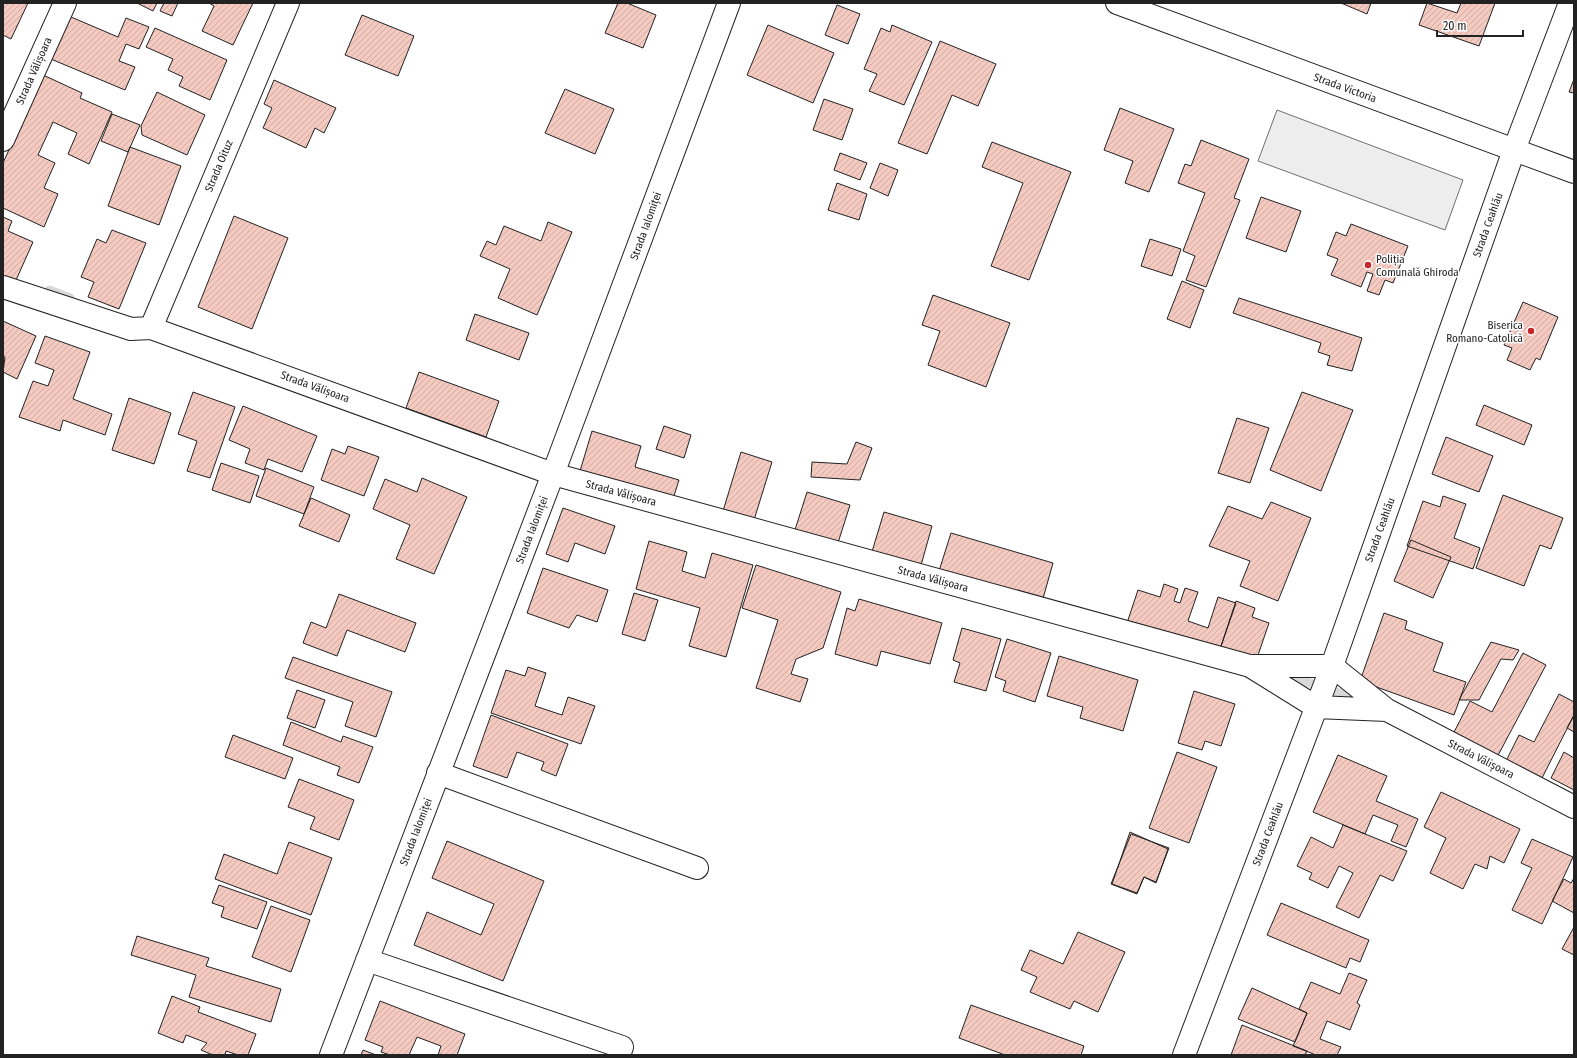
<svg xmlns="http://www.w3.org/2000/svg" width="1577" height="1058" viewBox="0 0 1577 1058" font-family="'Fira Sans Condensed',sans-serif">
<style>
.parking{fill:#ededed;stroke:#6f6f6f}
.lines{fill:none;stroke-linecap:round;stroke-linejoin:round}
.stream{stroke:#d9d9d9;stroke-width:9}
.building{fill:url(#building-hatch);stroke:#222}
.minor-casing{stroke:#222;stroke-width:24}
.minor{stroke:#fff;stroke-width:22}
.poi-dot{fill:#c62828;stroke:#fff;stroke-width:1.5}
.labels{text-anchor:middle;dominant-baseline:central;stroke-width:3;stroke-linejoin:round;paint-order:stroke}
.street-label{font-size:11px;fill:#222;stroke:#fff}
.poi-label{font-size:11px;fill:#222;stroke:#fff;text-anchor:start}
</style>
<defs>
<pattern id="building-hatch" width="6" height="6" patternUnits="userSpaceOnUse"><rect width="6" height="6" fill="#f3c9c0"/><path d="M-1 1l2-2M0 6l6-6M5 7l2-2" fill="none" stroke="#d0aca5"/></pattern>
</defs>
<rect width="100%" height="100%" fill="#fff"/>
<path class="parking" d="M1277,110l186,70 -18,50 -187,-69z"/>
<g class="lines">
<path class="stream" d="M49,290l21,8
M1280,673l83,28"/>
</g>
<path class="building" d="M3,3h25l-17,36 -8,-4z
M137,3h20l-4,8z
M164,3h14l-6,13 -12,-5z
M209,3h44l-20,42 -31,-14 12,-25z
M618,3h9l29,12 -13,33 -38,-15z
M1341,3h30l-4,11z
M1427,3l30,10 4,-10h34l-16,43 -60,-21z
M837,5l23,9 -12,30 -23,-9z
M64,14l54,23 8,-19 23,9 -10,22 -13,-5 -7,17 16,6 -10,23 -79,-33z
M362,15l52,21 -16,40 -53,-21z
M768,25l66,28 -21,50 -66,-28z
M892,25l40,17 -28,63 -35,-14 8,-17 -13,-5 17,-41 9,4z
M155,28l72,32 -17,40 -31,-14 4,-9 -15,-7 5,-11 -27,-12z
M940,41l56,23 -18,42 -26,-11 -25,59 -29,-11z
M43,75l39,18 -2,5 32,14 -23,52 -21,-10 9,-21 -24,-11 -15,33 17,8 -11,25 14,6 -14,33 -41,-19v-45z
M1574,79v14l-5,-1z
M274,80l62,28 -12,25 -9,-5 -9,20 -43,-20 9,-20 -8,-4z
M565,89l49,20 -19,45 -50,-21z
M157,92l48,23 -18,40 -45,-20 -1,-9z
M824,99l29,10 -11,31 -29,-10z
M1120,108l54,21 -25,63 -24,-9 8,-22 -29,-11z
M112,114l28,11 -12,27 -27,-11z
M1201,140l48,19 -15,39 6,2 -34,87 -20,-7 9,-24 -12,-5 22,-58 -27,-10 7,-19 6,2z
M992,142l79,30 -42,108 -38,-14 32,-83 -41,-16z
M130,147l51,19 -22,59 -51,-19z
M840,153l27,10 -7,17 -26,-10z
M880,163l18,7 -10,26 -18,-8z
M837,183l30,11 -8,26 -31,-10z
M1261,197l40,14 -15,41 -40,-14z
M234,216l54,22 -36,91 -54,-22z
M3,217l9,4 -4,10 25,11 -20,45 -10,-4z
M548,222l24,10 -35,83 -39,-17 12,-29 -30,-13 7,-15 9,4 8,-19 37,15z
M1351,224l57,22 -15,37 -8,-3 -6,15 -12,-4 6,-17 -6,-2 -6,15 -30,-12 7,-16 -11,-4 9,-23 10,4z
M112,230l34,13 -27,66 -31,-12 6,-15 -13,-5 16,-38 9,4z
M1150,239l31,10 -9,27 -31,-10z
M1182,281l22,9 -14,38 -23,-9z
M933,295l77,28 -24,64 -58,-22 12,-34 -18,-6z
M1239,298l123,40 -10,33 -25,-6 3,-9 -12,-4 3,-9 -88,-30z
M1523,302l35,15 -18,43 -4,-2 -6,12 -23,-10 5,-12 -8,-3z
M475,314l54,19 -10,27 -53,-20z
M3,321l33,15 -19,43 -14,-7 2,-15 -2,-1z
M45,336l45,16 -17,47 39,15 -7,21 -42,-15 -3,11 -41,-14 14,-36 15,5 6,-16 -19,-7z
M419,372l80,29 -13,36 -80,-29z
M193,392l42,15 -25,71 -23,-7 10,-30 -19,-7z
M1302,392l51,18 -32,81 -51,-21z
M129,398l42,15 -17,51 -42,-14z
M1484,405l48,20 -8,20 -48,-20z
M243,406l74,30 -15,36 -34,-13 -4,11 -19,-7 5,-14 -21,-9z
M1237,418l32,10 -19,55 -32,-10z
M664,426l27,9 -7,23 -28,-9z
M592,431l49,15 -6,21 44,13 -6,19 -93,-28z
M1446,437l47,19 -14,36 -47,-18z
M856,442l16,6 -12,32 -49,-3 1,-15 35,2z
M348,446l31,11 -15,39 -43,-16 11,-31 13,5z
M741,452l31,10 -18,58 -31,-9z
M221,463l38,13 -9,27 -38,-13z
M266,468l48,19 -10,27 -48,-18z
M422,478l45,19 -33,77 -38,-15 14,-34 -37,-16 12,-30 32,13z
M807,492l43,13 -13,41 -43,-13z
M1503,495l60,23 -12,31 -11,-4 -16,41 -48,-18z
M1443,496l23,8 -12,34 26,10 -7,21 -66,-23 16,-45 17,6z
M311,498l39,17 -11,27 -40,-16z
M1271,502l40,16 -33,83 -38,-15 10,-25 -41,-15 19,-40 34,13z
M563,508l52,18 -10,28 -30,-11 -7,19 -22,-8z
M884,512l48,14 -12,43 -49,-14z
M951,533l102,30 -11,39 -103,-31z
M1411,540l40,17 -18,41 -39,-17z
M649,541l38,11 -5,19 23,7 7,-25 41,12 -27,92 -37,-11 11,-38 -64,-19z
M756,565l85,27 -18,56 -27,11 -5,15 17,5 -8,23 -44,-14 22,-68 -36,-12z
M543,568l65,22 -11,32 -20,-7 -8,13 -42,-15z
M1164,584l14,5 -4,12 6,2 5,-15 13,4 -10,29 20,7 10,-31 18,6 -18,52 -91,-32 11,-33 22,7z
M634,593l24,7 -13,41 -23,-7z
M339,594l77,29 -11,29 -58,-22 -10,26 -34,-13 8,-21 15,6z
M859,599l83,24 -12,41 -49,-13 -4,15 -42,-12 12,-46 8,3z
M1236,601l19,7 -3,9 17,6 -13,38 -36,-12z
M1384,613l23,8 -2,8 38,14 -10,28 33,11 -12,33 -94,-34z
M962,628l39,11 -15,52 -32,-9 6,-19 -7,-3z
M1007,639l44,14 -16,49 -32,-11 3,-10 -11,-4z
M1491,642l28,8 -6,10 -12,-1 -22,41h-20z
M1523,653l23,12 -51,96 -44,-23 19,-37 22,11z
M1059,656l79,24 -15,51 -43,-13 3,-11 -36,-11z
M293,657l99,35 -16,45 -31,-11 8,-24 -68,-24z
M528,667l18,6 -11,33 27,9 6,-18 27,9 -14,38 -90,-31 15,-43 19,6z
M297,690l28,10 -10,28 -28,-10z
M1194,691l41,13 -14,42 -16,-5 -3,9 -24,-7z
M1559,694l15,8v13l-33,65 -35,-19 13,-26 15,7z
M491,715l77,29 -12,32 -15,-6 3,-8 -27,-10 -10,26 -34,-12z
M1574,715v17l-7,-4z
M291,722l50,20 2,-6 30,11 -14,36 -22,-8 3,-8 -57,-22z
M233,735l60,23 -8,21 -60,-22z
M1177,752l40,15 -28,76 -40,-15z
M1564,752l10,6v32l-23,-12z
M1338,755l49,21 -11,25 42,18 -12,28 -15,-6 7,-16 -25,-10 -8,19 -52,-22z
M299,779l55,21 -15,40 -29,-11 5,-12 -27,-10z
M1441,792l79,37 -16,34 -14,-7 -3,13 -12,-5 -12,25 -33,-16 16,-35 -22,-11z
M1343,825l64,26 -14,30 -13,-6 -21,43 -23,-11 17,-34 -14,-7 -11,22 -19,-9 3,-6 -15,-7 14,-29 22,11z
M1130,832l38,17 -12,34 -12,-6 -7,16 -25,-9z
M1131,834l38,14 -13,34 -12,-5 -7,17 -26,-10z
M1532,839l41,18 -31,67 -30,-14 20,-42 -11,-5z
M447,841l97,40 -41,100 -89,-36 13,-33 54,23 13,-31 -62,-26z
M289,842l43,16 -21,57 -96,-36 9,-25 53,20z
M1574,878v35l-22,-12 12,-22 7,4z
M219,885l48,17 -10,27 -36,-12 3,-10 -12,-4z
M1281,903l88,37 -9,22 -10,-4 -4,10 -79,-33z
M271,906l39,14 -19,52 -39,-15z
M1574,927v28l-12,-6z
M1078,932l47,20 -27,60 -24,-11 -4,8 -40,-17 7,-15 -16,-7 9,-20 33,14z
M137,936l72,22 -3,8 75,23 -10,33 -82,-25 7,-22 -65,-20z
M1349,973l18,7 -10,23 3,2 -10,25 -23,-9 -7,18 21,8 -4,8h-21l-23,-9 14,-33 -8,-4 12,-27 29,12z
M1252,988l55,25 -12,29 -57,-23z
M172,996l28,11 -2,5 58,22 -8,21h-10l-12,-4 -1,4h-12l-12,-5 6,-7 -21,-8 -3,8 -25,-10z
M380,1001l85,33 -8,21h-19l3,-9 -24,-9 -8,18h-19l-9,-3 2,-5 -18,-7z
M971,1005l113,41 -3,9h-76l-46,-17z
M1242,1025l65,26 -2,4h-74z
M363,1050l13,5h-15z"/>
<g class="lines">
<defs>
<path id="minor" d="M1117,3l457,169
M3,140l62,-137
M3,287l128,42 20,-1 402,146 697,192
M151,328l137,-325
M1387,710l-71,-3 -66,-41h82l55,44 187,97
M438,773l259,95
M367,960l255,87 -3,8
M331,1055l222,-581 176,-471
M1184,1055l148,-389 182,-516 56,-147"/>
</defs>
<use href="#minor" class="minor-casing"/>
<use href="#minor" class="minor"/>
</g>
<g class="poi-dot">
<circle cx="1368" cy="265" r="4"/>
<circle cx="1531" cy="331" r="4"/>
</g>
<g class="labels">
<g class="street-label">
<text transform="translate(34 71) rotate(-66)">Strada Vălișoara</text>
<text transform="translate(1345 88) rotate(20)">Strada Victoria</text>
<text transform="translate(219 166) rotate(-67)">Strada Oituz</text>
<text transform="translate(1488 225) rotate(-70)">Strada Ceahlău</text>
<text transform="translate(646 226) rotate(-70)">Strada Ialomiței</text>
<text transform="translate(315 387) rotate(20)">Strada Vălișoara</text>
<text transform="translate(621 493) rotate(15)">Strada Vălișoara</text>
<text transform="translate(532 530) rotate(-69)">Strada Ialomiței</text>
<text transform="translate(1380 530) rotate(-70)">Strada Ceahlău</text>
<text transform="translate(933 579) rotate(15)">Strada Vălișoara</text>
<text transform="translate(1481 759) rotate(27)">Strada Vălișoara</text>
<text transform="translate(416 832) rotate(-69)">Strada Ialomiței</text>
<text transform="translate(1268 834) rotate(-69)">Strada Ceahlău</text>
</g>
<g class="poi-label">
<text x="1376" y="259">Poliția<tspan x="1376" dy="13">Comunală Ghiroda</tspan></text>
<text x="1523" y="325" text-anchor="end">Biserica<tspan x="1523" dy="13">Romano-Catolică</tspan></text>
</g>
</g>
<rect width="1577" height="1058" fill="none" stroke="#222222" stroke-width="8"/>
<path d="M1437 30v6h86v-6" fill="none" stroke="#222222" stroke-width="2"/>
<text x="1443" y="30" font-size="12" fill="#222222" stroke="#ffffff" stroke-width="3" paint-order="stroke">20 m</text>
</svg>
